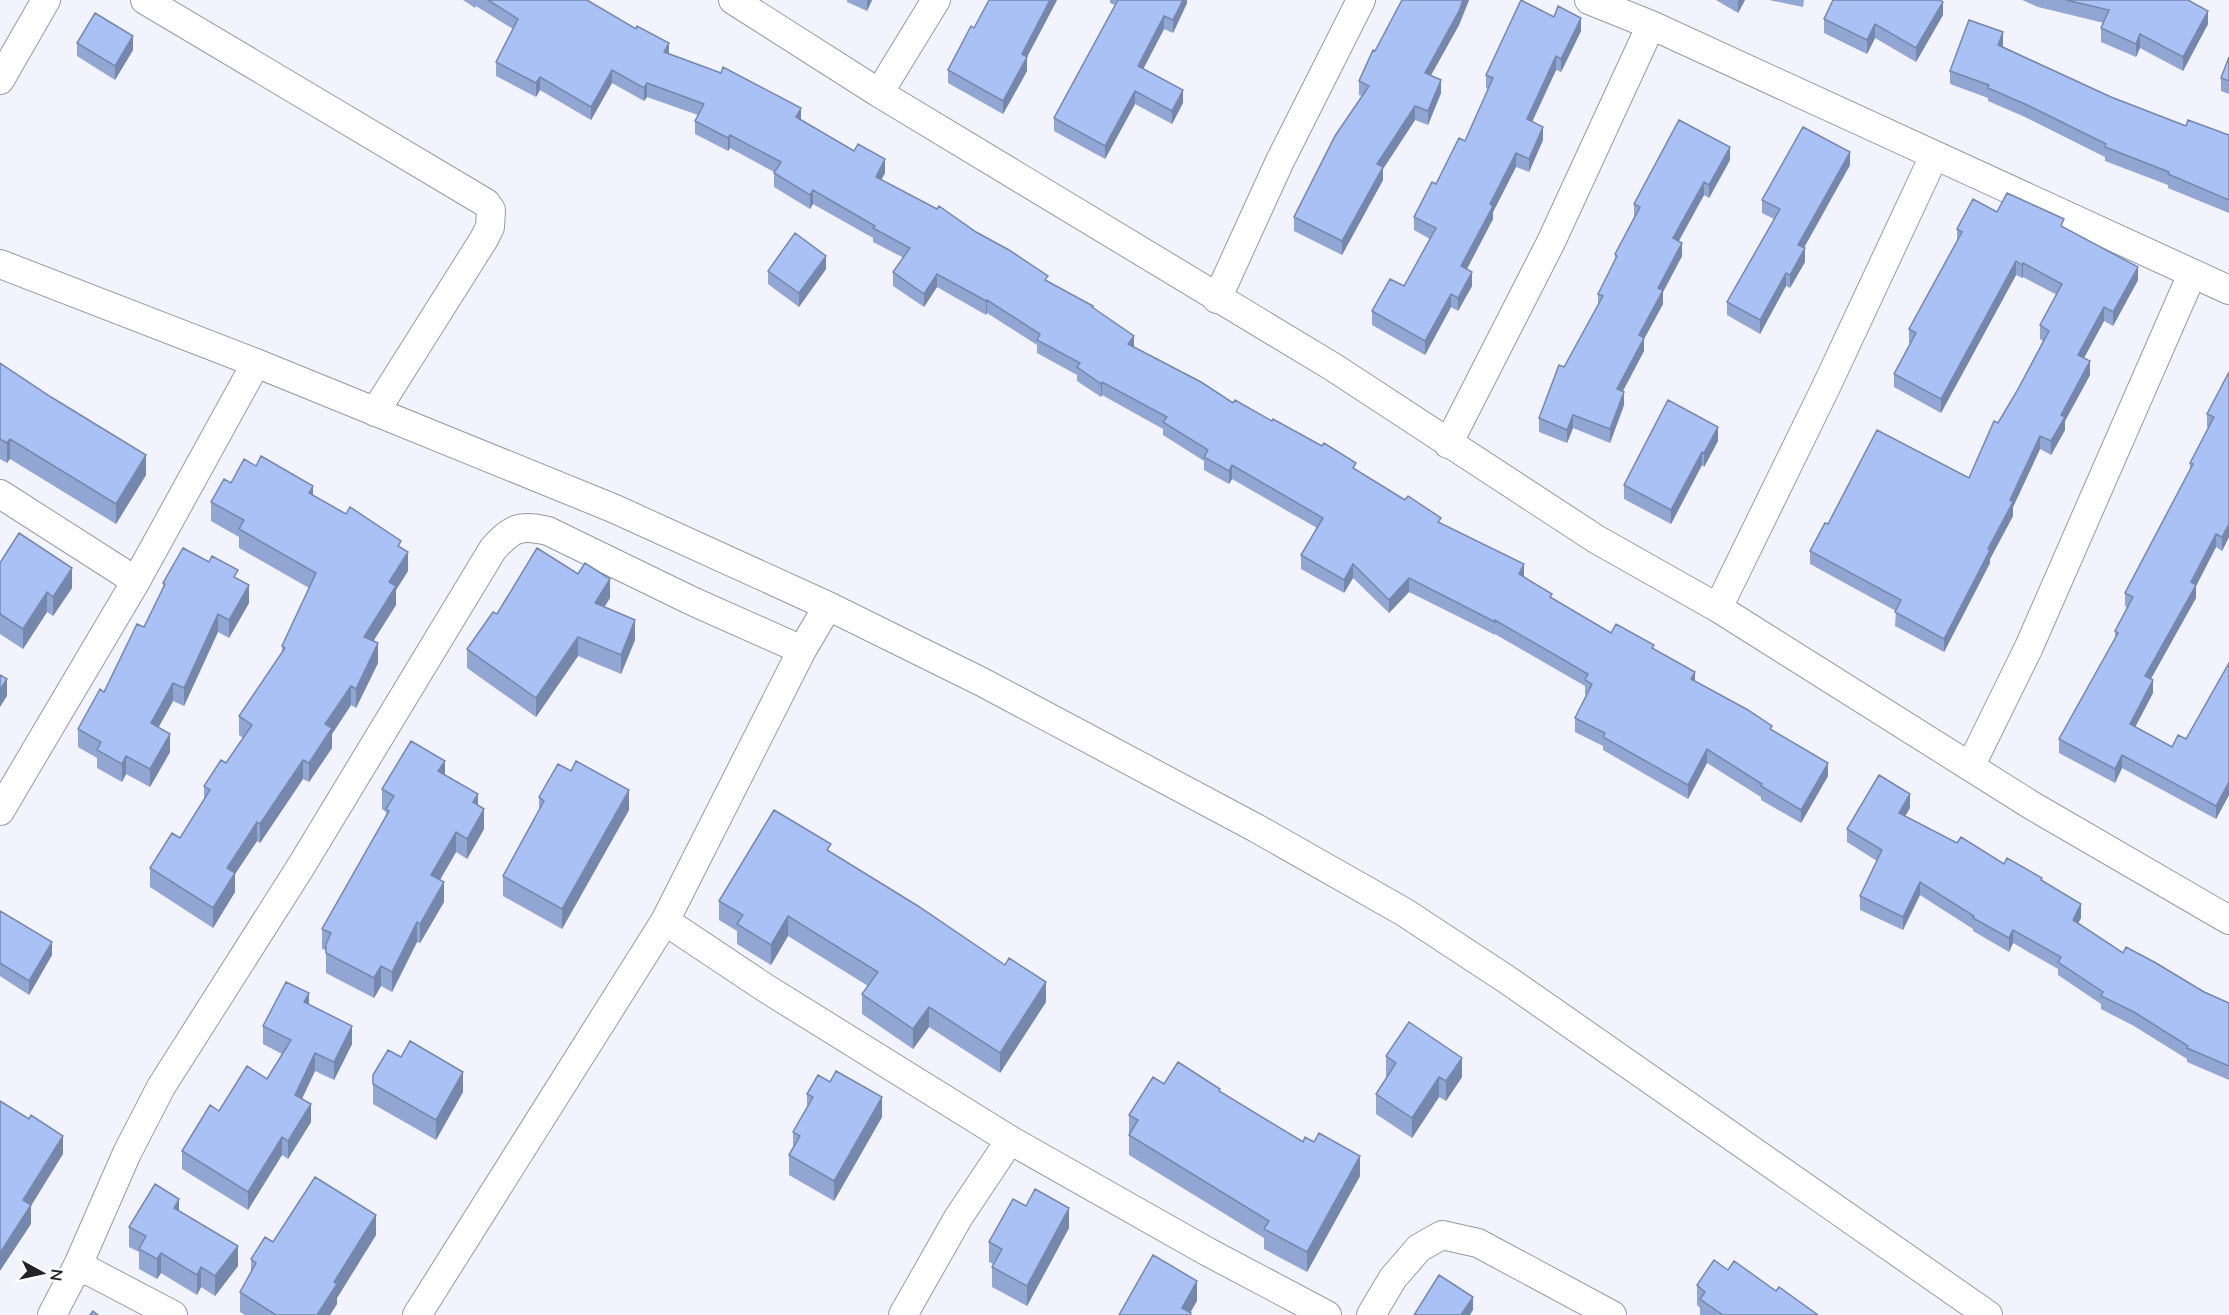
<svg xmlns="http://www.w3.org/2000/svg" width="2229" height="1315" viewBox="0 0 2229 1315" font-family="Mulish,sans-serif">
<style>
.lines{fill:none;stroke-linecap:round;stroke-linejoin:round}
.minor-casing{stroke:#9999a3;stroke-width:30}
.minor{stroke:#fff;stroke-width:28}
.wall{fill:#91a6d3}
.shaded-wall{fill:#7687ac}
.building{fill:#a9c1f5;stroke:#7687ac;stroke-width:1.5}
</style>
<rect width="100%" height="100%" fill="#f3f3fe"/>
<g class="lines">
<defs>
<path id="minor" d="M145,0l341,203 5,7 -1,17 -6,12 -109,173
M733,0l146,93 454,274 263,172 122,69 313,197 198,115
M1589,0l62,25 578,265
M0,80l46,-80
M879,93l57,-93
M0,264l256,99 359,146 213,97 154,76 274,146 148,84 105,69 479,334
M1217,299l62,-136 82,-163
M1448,444l103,-202 100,-217
M0,494l136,87
M1718,608l108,-221 108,-231
M1970,767l59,-120 163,-373
M0,811l136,-230 120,-218
M665,921l102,68 243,151 198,112 119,63
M78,1265l95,50
M52,1315l26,-50 49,-112 34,-66 139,-219 193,-319c19,-21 27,-25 55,-18l144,70 110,49
M417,1315l248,-394 137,-271 26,-44
M903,1315l55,-97 52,-78
M1371,1315l22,-37 26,-30 23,-13 36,8 134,72"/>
</defs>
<use href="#minor" class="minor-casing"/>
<use href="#minor" class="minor"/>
</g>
<path class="wall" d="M463,0h124l82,54 132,66 84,53 -4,7 212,128 41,39 99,56 123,67 168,107 28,21 59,35 43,16 41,33 77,48 56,46 -27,47 -40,-23v-3l-54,-34 -19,36 -85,-49v-4l-28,-14v-14l12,-23 -2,-1v-8l-90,-52v1l-86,-43 -20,21 -36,-35 -9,15 -43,-24v-14l16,-27 -85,-49 -3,5 -25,-14v-9l-41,-26v-6l-61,-34 -1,2 -24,-16v-6l-40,-22v-8l-50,-32 -1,2 -49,-28 -13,20 -31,-21v-14l11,-14 -31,-16v-4l-60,-34 -3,5 -36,-22v-15l-44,-24 -2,3 -33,-17v-13l3,-6 -51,-18 -3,4 -32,-18 -21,37 -51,-30 -4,7 -40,-21v-14l17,-33 -37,-23 -1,2z
M847,0h25l-5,11 -20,-9z
M989,0h68l-30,57v14l-24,43 -55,-31v-13l26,-42z
M1110,0h77v3l-14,30 -9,-4 -21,40 40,34 -11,21 -37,-20 -30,55 -51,-28v-13l61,-113 -5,-2z
M1402,0h67l-10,25 -28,50 10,18 -13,32 -13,-5 -32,49v11l-41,75 -48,-24v-14l68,-121 -3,-1v-14z
M1716,0h29l-7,13z
M1769,0h35l-1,7z
M2022,0h166l20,24 -25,47 -43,-23 -4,9 -35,-15v-14l3,-5 -66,-16z
M1943,15l-27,47 -41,-24 -8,16 -43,-21v-14z
M1581,31l-20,41 -5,-2 -24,52 11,18 -14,32 -13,-5 -23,45v7l-26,50 5,17 -14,25 -7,-4 -26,48 -53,-30v-14l32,-25 26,-47 -16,-9v-13l51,-76 23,-52 -2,-1v-13z
M77,43l56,7 -18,30 -38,-24z
M2003,45l-1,1 109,51 75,29 43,9v78l-61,-25v-3l-63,-24v-4l-80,-40 -37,-16v-3l-38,-14v-13z
M2229,57v37l-8,-3v-13z
M1730,160l-21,38 -5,-3 -25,46 3,15 -19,36v12l-19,35v12l-21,40 1,14 -14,38 -37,-15 -6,15 -28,-11v-14l25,-51 34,-62v-11l17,-33v-7l19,-37v-13z
M1850,165l-46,83 1,14 -15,26 -4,-2 -26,48 -33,-19v-13l47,-83 -12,-6v-13z
M1997,212l67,15 74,53 -25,46 -9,-5 -20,37 6,17 -25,46v9l-14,25 -11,-6 -27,58v9l-23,43v4l-46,89 -49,-26 1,-15 -86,-47v-13l18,-27 141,-46 29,-55 19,-32 26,-50 -3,-2v-14l17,-30 -34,-18 -1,1 -6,-3 -75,138 -47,-26v-13l16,-31h-1v-14l48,-88v-12z
M826,269l-27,38 -31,-23v-13z
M0,363l146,112 -30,49 -106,-65 -3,4 -7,-4z
M2229,372v165l-7,14 -6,-4 -20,39v12l-45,81 2,14 -18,34 37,20 14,-8 43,-76v132l-13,24 -94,-51 -7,15 -56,-30v-14l56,-100v-8l12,-23 -2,-2v-13l65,-123v-7l19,-35 -2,-1v-13z
M1718,441l-14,26 -2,-2 -31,59 -47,-25v-14z
M256,466l57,29 88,53 7,23 -12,19v15l-23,36 5,22 -22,45 -5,-3 -19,29v14l-23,34 -6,-3 -43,64 -3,-2 -22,33v18l-22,36 -63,-41v-19l30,-30 24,-38v-14l22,-23 17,-25 -4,-3v-19l43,-63v-7l27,-58 -70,-40v-11l-28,-16v-19l20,-19z
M0,563l72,25 -19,28 -6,-4 -24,37 -23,-15z
M238,579l11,24 -20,35 -11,-6 -34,74 -11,-5 -15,27 12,24 -20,35 -24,-13 -4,8 -25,-14v-10l-19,-11v-18l26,-37 40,-65 19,-38v-6z
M610,598l-6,9 31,33 -14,34 -43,-18 -42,61 -69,-49v-19l30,-35z
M445,775l33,30 6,24 -17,30 -11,-7 -16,28 4,22 -24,41 -3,-1 -25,50 -11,-6 -7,12 -48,-25v-23l-4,-1v-20l64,-114v-3l-4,-3v-20z
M539,797l90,13 -67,119 -59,-33v-20l36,-65z
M1910,808l-5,8 52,27 85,38 39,37 -3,5 45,30 106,50v77l-42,-18v-3l-53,-33 -33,-17v-5l-43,-29v-6l-45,-26 -4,9 -36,-21v-2l-53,-34 -17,35 -43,-20v-14l17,-35 -30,-19v-13z
M831,852l215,150 -46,71 -71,-46 -16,22 -51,-35v-20l6,-8 -80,-50 -17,29 -34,-21v-13l-18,-11v-19z
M0,911l52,44 -23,40 -29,-19z
M309,1004l43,40 -18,36 -19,-9 -13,28 9,23 -23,37 -6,-4 -34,55 -66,-41v-18l37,-40 48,-32 15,-25 -19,-10v-18z
M1386,1056l76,21 -16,24 -7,-4 -27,41 -36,-24v-20l11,-17 -1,-1z
M401,1057l62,35 -27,48 -63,-36v-29z
M830,1082l52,35 -48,84 -45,-26v-20l4,-8v-15l14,-25v-13z
M1164,1084l56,8 140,84 -53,96 -43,-23v-11l-135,-83v-40z
M1026,1206l43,22 -42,78 -35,-19v-20l1,-3 -4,-2v-20z
M179,1211l59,55 -23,30 -14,-9 -4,8 -36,-22 -4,6 -18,-10v-17l-10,-5v-20z
M376,1235l-39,63v6l-7,11h-85l-5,-3v-20l11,-20v-13l22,-17z
M1728,1270l48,21 42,24h-118v-7l-3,-3v-20z"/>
<path class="shaded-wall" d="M867,0h5l-5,11z
M1050,0h7l-30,57v14l-24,43v-13l19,-47z
M1183,0h4v3l-14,30v-13z
M1463,0h6l-10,25 -34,61v-13z
M1738,0h7l-7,13z
M1943,2v13l-27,47v-14z
M2208,11v13l-25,47v-14z
M1164,16v13l-26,50v-13z
M1581,18v13l-20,41v-13z
M1875,24v14l-8,16v-14z
M2003,32v13l-5,13v-13z
M2140,34v14l-4,9v-13z
M133,36v14l-18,30v-14z
M669,43v13l-5,-4z
M1556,56v14l-29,63v-14z
M612,70v13l-21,37v-13z
M540,77v13l-4,7v-14z
M1441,80v13l-13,32v-14z
M647,83v14l-3,4v-13z
M1183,90v13l-11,21v-13z
M1135,91v13l-30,55v-13z
M1415,106v14l-32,49v11l-41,75v-14l35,-77z
M801,108v14l-5,-5z
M1543,127v13l-14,32v-13z
M730,135v13l-2,3v-13z
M1730,147v13l-21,38v-13z
M1850,152v13l-52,93v-13z
M1516,153v14l-23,45v7l-32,61v-14l29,-62z
M885,159v14l-9,17v-13z
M1704,182v13l-31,56v-13z
M813,190v14l-3,5v-14z
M1682,243v13l-19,36v12l-19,35v12l-27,51v-13l41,-101z
M1805,248v14l-15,26v-13z
M826,256v13l-27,38v-14z
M2016,261v14l-75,138v-14z
M2023,263v14l-1,1v-13z
M2138,267v13l-25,46v-14z
M1472,272v14l-14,25v-13z
M1786,273v13l-26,48v-14z
M937,274v13l-13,20v-13z
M1451,294v13l-26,48v-14z
M987,300v13l-1,2v-14z
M2104,307v14l-26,48v-14z
M1134,336v14l-6,-6z
M2090,361v14l-25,46v9l-14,25v-14l10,-26z
M1102,382v13l-1,2v-13z
M1624,392v13l-14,38v-14z
M1573,415v13l-6,15v-13z
M1718,427v14l-14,26v-14z
M2040,436v13l-27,58v9l-23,43v4l-46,89v-13l44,-90z
M10,439v20l-3,4v-20z
M1702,452v13l-31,59v-14z
M146,455v20l-30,49v-20z
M1232,465v14l-3,5v-13z
M313,486v19l-4,-12z
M2229,524v13l-7,14v-14z
M2216,534v13l-20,39v12l-51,91v-13z
M408,552v19l-12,19v15l-32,51v-19l25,-55z
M1353,564v14l-9,15v-13z
M1524,564v13l-5,-3z
M72,568v20l-19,28v-19z
M1409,578v14l-20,21v-13z
M610,579v19l-15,24v-19z
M249,585v18l-20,35v-18z
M47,592v20l-24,37v-20z
M218,614v18l-34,74v-18z
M635,620v20l-14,34v-19z
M578,637v19l-42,61v-19z
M378,643v20l-22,45v-19z
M1695,672v14l-4,-7z
M7,679v17l-7,11v-17z
M2153,680v13l-23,44v-13z
M173,683v18l-22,40v-18z
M351,686v19l-19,29v14l-23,34v-19l16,-39z
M170,734v18l-20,35v-18z
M1707,749v14l-19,36v-14z
M2122,755v13l-7,15v-14z
M126,756v18l-4,8v-18z
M303,760v19l-43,64v-19z
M445,761v20l-7,-10z
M1828,763v13l-27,47v-13z
M2229,782v13l-13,24v-13z
M629,790v20l-67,119v-20z
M478,794v20l-5,-12z
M1910,794v14l-11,18v-13z
M484,809v20l-17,30v-20z
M257,822v19l-22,33v18l-22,36v-20l14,-40z
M456,832v20l-25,43v-20z
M444,882v20l-24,41v-19z
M1920,882v13l-17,35v-13z
M2081,904v14l-8,15v-13z
M788,916v20l-17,29v-20z
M417,922v20l-25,50v-20z
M2013,930v13l-4,9v-14z
M52,942v13l-23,40v-14z
M381,966v20l-7,12v-20z
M1046,982v20l-46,71v-20z
M309,993v18l-5,-9z
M929,1007v20l-16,22v-20z
M352,1026v18l-18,36v-18z
M315,1053v18l-20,42v-18z
M1462,1058v19l-16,24v-20z
M463,1072v20l-27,48v-20z
M1439,1077v20l-27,41v-20z
M882,1097v20l-48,84v-20z
M311,1104v18l-23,37v-18z
M63,1136v18l-32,52v18l-31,47v-18l23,-53z
M282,1137v18l-34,55v-18z
M1360,1156v20l-53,96v-20z
M179,1199v20l-5,-11z
M1069,1208v20l-42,78v-20z
M376,1215v20l-39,63v6l-7,11h-13l17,-33z
M238,1246v20l-23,30v-20z
M161,1253v20l-4,6v-20z
M201,1267v20l-4,8v-20z
M1197,1281v20l-8,14 -7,-7z
M1473,1297v13l-3,5h-9z"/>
<path class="building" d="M488,0h99l49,29 1,-3 32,17 -5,9 57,21 2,-6 78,41 -5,9 58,34 4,-7 27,15 -9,18 61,32 2,-3 37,26 33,18 39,26 -3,4 48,26 -1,1 42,29 -6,8 73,38 32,21 2,-3 37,21 1,-2 49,27 2,-3 32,20 -3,5 52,32 3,-4 33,22 -3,4 86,42 -5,10 33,20 -2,3 61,36 5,-9 38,21 -2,3 43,24 -4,7 57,31 24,16 -2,3 58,34 -27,47 -40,-24 1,-2 -55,-35 -19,36 -85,-48 2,-4 -30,-15 17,-34 -7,-4 3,-6 -93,-54v2l-86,-44 -20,22 -36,-36 -9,16 -43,-25 22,-37 -91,-53 -3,6 -25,-14 4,-7 -45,-28 4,-5 -65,-35 -1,2 -24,-17 3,-4 -43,-23 3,-6 -53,-34 -1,1 -49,-27 -13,20 -31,-22 17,-24 -37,-20 2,-2 -62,-36 -3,5 -36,-22 7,-11 -51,-27 -2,3 -33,-17 9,-17 -57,-21 -3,5 -32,-18 -21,37 -51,-30 -4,6 -40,-21 22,-43z
M989,0h61l-28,54 5,3 -24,44 -55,-31 23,-44 3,2z
M1118,0h65l-10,20 -9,-4 -26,50 45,24 -11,21 -37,-20 -30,55 -51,-28z
M1402,0h61l-4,11 -34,62 16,7 -13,31 -13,-5 -38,58 6,3 -41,74 -48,-24 41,-81 34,-50 -10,-5 14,-31 2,1z
M1521,0l33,17 4,-11 23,12 -20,41 -5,-3 -29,63 16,8 -14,32 -13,-6 -26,51 3,2 -32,60 11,6 -14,26 -7,-4 -26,47 -53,-30 18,-32 14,7 32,-58 -22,-11 18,-35 4,2 23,-46 6,3 28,-63 -7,-3z
M1833,0h107l3,2 -27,46 -41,-24 -8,16 -43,-21z
M2066,0h122l20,11 -25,46 -43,-23 -4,10 -35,-16 8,-18z
M95,13l38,23 -18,30 -38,-23z
M1969,20l34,12 -5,13 113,52 75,29 2,-6 41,15v65l-61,-26 1,-2 -64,-25 1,-3 -81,-40 -37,-16 1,-3 -39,-14z
M2229,57v24l-8,-3z
M1679,120l51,27 -21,38 -5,-3 -31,56 9,5 -24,45 5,2 -24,45 5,3 -27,51 7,3 -14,37 -37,-14 -6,15 -28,-12 20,-53 5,2 39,-71 -5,-2 19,-38 -2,-2 25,-47 -6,-3z
M1803,127l47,25 -52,93 7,3 -15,27 -4,-2 -26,47 -33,-18 53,-93 -18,-9z
M2007,193l57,26 -3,7 77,41 -25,45 -9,-5 -26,48 12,6 -29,54 4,2 -14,24 -11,-5 -30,64 3,2 -25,47 2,1 -46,89 -49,-27 6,-12 -91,-49 15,-28 3,1 49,-94 92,48 25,-57 4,2 19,-32 32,-60 -9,-6 22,-41 -39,-21 -1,2 -6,-4 -75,138 -47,-25 22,-41 -7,-4 53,-97 -5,-3 16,-30 24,13z
M795,233l31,23 -27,37 -31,-22z
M0,363l51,34 95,58 -30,49 -106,-65 -3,4 -7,-4z
M2229,372v152l-7,13 -6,-3 -25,48 5,3 -51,91 8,4 -23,44 42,23 6,-12 8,4 43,-76v119l-13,24 -94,-51 -7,14 -56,-30 59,-106 -3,-2 18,-34 -8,-4 68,-129 -3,-1 24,-46 -7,-3z
M1668,400l50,27 -14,26 -2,-1 -31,58 -47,-25z
M261,456l52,30 -4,7 37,21 4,-7 51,34 -3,5 10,6 -19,30 7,4 -32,51 14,6 -22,46 -5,-3 -26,38 7,4 -23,35 -6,-3 -43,64 -3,-2 -30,46 8,5 -22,35 -63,-40 22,-35 8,5 30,-48 -6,-4 17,-26 5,3 26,-38 -13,-9 46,-68 -3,-2 34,-73 -77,-44 5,-9 -33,-18 13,-23 7,4 13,-24 12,7z
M19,533l53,35 -19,29 -6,-5 -24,37 -23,-15v-51z
M183,548l26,14 3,-6 26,14 -4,7 15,8 -20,35 -11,-6 -34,74 -11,-5 -22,40 19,11 -20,35 -24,-13 -4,8 -25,-14 4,-8 -23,-13 22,-40 4,3 33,-68 7,3 21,-43 -2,-1z
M537,548l41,26 7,-11 25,16 -15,24 40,17 -14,35 -43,-18 -42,61 -69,-49 26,-37 4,2z
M0,675l7,4 -7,11z
M411,741l34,20 -7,10 40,23 -5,8 11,7 -17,30 -11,-7 -25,43 13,7 -24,42 -3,-2 -25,50 -11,-6 -7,12 -48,-25v-9l5,-11 -9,-4 67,-118 -3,-2 8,-13 -12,-7z
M576,761l53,29 -67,119 -59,-33 41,-75 -5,-4 19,-33 13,7z
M1879,775l31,19 -11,19 58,30 4,-6 43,27 3,-6 35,20 -1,2 40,24 -8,16 50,33 3,-6 30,16 48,29 25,11v63l-42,-18 1,-2 -54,-34 -33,-16 2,-4 -45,-30 3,-5 -48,-27 -4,8 -36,-20 1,-2 -54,-34 -17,35 -43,-21 22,-46 -35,-21z
M774,810l57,34 -4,6 91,56 87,59 4,-7 37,24 -46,71 -71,-46 -16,22 -51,-35 16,-22 -90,-56 -17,29 -34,-21 6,-9 -24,-14z
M0,911l52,31 -23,39 -29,-18z
M286,982l23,11 -5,9 48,24 -18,36 -19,-9 -20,42 16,9 -23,37 -6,-4 -34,55 -66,-41 28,-46 9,6 28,-45 20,13 24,-39 -28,-14z
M1409,1022l53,36 -16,23 -7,-4 -27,41 -36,-24 20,-31 -10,-7z
M410,1041l53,31 -27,48 -63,-36v-9l15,-25 13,7z
M1178,1062l42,27 -1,2 84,51 2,-5 9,5 5,-9 41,23 -53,96 -43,-23 5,-8 -140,-86 9,-15 -9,-5 24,-38 11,7z
M836,1071l46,26 -48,84 -45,-26 11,-19 -7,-4 20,-35 -6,-3 11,-19 12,7z
M0,1101l29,18 2,-4 32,21 -40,64 8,5 -31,48z
M315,1177l61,38 -42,67 3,2 -20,31h-41l-36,-23 16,-29 -5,-4 14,-22 8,5z
M155,1184l24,15 -5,9 64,38 -23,30 -14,-9 -4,8 -36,-22 -4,6 -18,-10 7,-13 -17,-9z
M1035,1189l34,19 -42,78 -35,-19 10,-18 -13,-7 24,-43 13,7z
M1153,1255l44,26 -15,27 9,5 -1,2h-71z
M1714,1260l14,10 6,-9 42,30 3,-4 39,28h-95l-23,-16 5,-7 -8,-7z
M1439,1275l34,22 -12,18h-47z
M93,1311l5,4h-8z"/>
<g transform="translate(42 1273) rotate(98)" stroke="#ffffff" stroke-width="4.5" paint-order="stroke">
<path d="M0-4.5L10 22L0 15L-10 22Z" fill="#232327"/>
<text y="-9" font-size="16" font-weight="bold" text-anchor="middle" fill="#232327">N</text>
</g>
</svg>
